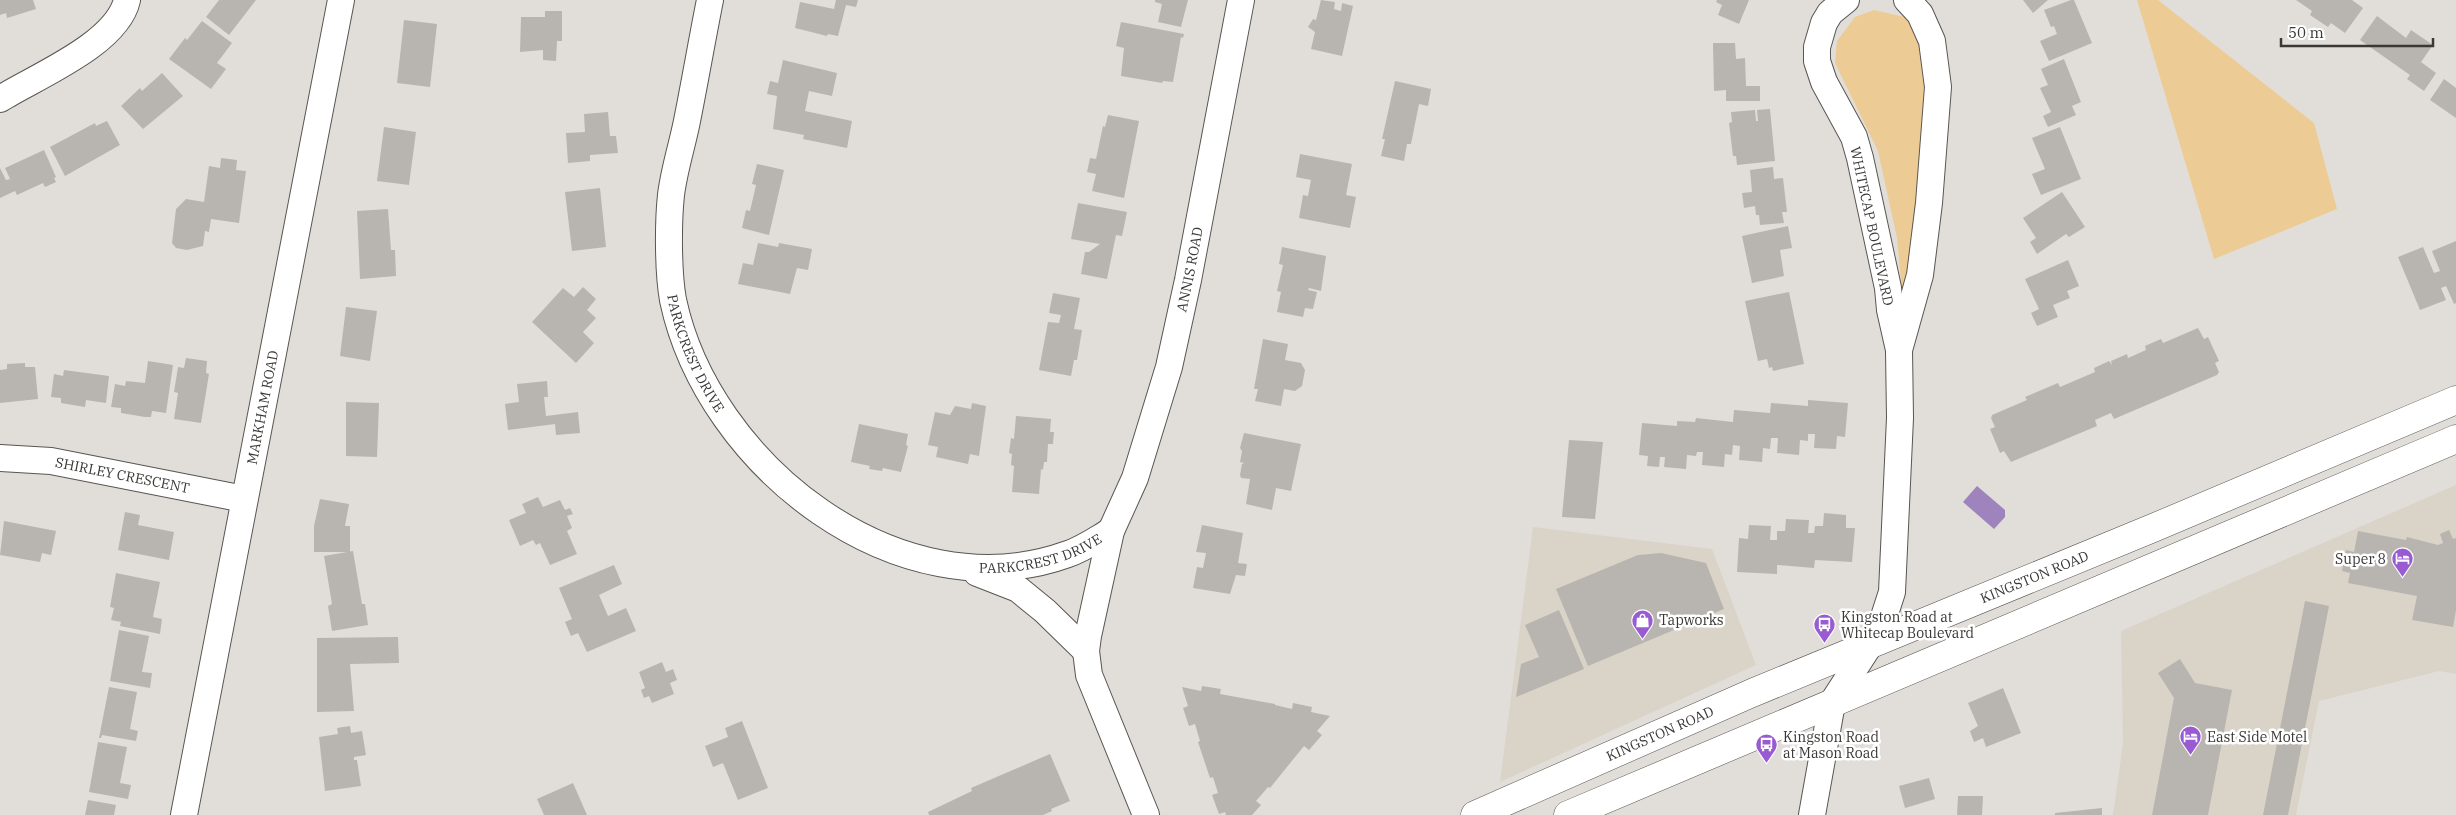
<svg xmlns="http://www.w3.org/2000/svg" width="2456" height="815" viewBox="0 0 2456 815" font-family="'IBM Plex Serif',serif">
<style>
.built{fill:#dad3c8}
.green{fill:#edcb94}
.water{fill:#9e83bd}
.building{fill:#b8b5b1}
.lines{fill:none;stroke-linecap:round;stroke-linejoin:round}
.minor-casing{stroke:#595652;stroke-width:28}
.major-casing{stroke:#595652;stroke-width:29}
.minor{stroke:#fff;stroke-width:26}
.major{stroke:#fff;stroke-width:28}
.labels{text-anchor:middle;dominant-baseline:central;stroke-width:5;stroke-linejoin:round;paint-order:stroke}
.street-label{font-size:14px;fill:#393836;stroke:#fff}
.poi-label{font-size:14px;fill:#393836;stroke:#fff;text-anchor:start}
</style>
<rect width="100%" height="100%" fill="#e1ded9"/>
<path class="built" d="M2456,485v189l-17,-3 -120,30 -23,114h-183l10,-72 -2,-112z
M1533,527l179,22 44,116 -256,117z"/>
<path class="green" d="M2137,0h21l156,123 23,86 -123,50z
M1874,10l35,8 18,27 -17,254 -5,25 -8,-86 -19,-87 -43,-88 2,-22 18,-24z"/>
<path class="water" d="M1977,486l28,24v7l-11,12 -31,-27z"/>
<path class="building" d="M0,0h33l3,9 -29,9 -1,-5 -6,2z
M219,0h37l-27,35 -23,-18z
M836,0h22l-2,7 -10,-2 -8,31 -10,-2 -1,2 -32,-8 5,-26 34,7z
M1155,0h33l-7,27 -23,-5 4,-18 -7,-2z
M1321,0l14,2 -1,7 7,2 1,-8 11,3 -11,50 -31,-7 4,-17 -7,-5 5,-8 3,1z
M1717,0h32l-10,24 -21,-9 4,-10 -6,-3z
M2023,0h25l-15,13z
M2071,0h3l18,43 -43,18 -9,-20 17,-7 -3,-8 -3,1 -7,-17z
M2296,0h56l11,8 -18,25 -14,-10 -3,4 -18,-12 2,-4z
M545,11h17v30h-5l-1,20 -13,-1v-10l-23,2 1,-35h24z
M2377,16l29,22 5,-8 22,15 -12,17 15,11 -12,18 -17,-12 3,-4 -50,-35z
M404,20l33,4 -7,63 -33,-4z
M202,21l30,22 -15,20 9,6 -15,20 -42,-30 16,-21 2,2z
M1121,22l63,12 -1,4 -2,-1 -8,45 -10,-1 -1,2 -41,-7 3,-28 -8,-2z
M1713,43h22l1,16 9,-1 1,28h14v15h-34v-11l-12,1z
M2064,59l17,43 -9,4 4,9 -28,12 -5,-11 8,-4 -11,-24 8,-3 -7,-16z
M783,60l54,13 -5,23 -23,-5 -4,20 47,10 -5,27 -44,-9 1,-4 -31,-6 4,-33 -10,-2 3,-13 8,2z
M162,73l21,23 -40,33 -22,-23 19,-18 2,3z
M2444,79l12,9v30l-26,-18z
M1395,81l36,8 -3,17 -9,-2 -8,40h-4l-3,17 -23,-5 4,-17h-3z
M1770,109l5,52 -38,4 -1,-9h-3l-4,-33 3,-1 -1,-10 24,-2 1,11h2l-1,-11z
M608,112l2,24h6l2,17 -28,2v6l-22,2 -2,-30 19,-1 -1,-18z
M1108,115l31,6 -15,77 -32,-7 4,-17 -9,-2 3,-14 6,1 7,-33 2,1z
M107,121l13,24 -55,31 -15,-29 45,-24 1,3z
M384,127l32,5 -7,53 -32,-4z
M2060,127l21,52 -40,16 -9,-21 13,-5 -13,-31z
M44,150l12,27 -2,1 2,4 -11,5 -2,-4 -26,12 -2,-4 -15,7v-30l6,12 4,-1 -5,-11z
M1300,154l52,10 -6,31 10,2 -6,31 -51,-10 4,-23 5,1 3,-16 -15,-3z
M221,158l16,2 -1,10 10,1 -7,52 -28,-4 -2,13 -4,-1 -2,15 -16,4 -11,-2 -4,-5 4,-34 10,-10 18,3 5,-36 11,2z
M757,164l27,6 -15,65 -27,-7 4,-18 4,1 6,-26 -4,-1z
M1773,167l1,12 9,-1 4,34h-5l2,11 -24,2 -1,-10h-3l-1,-9 -11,2 -2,-15 10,-1 -2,-22z
M600,188l6,59 -34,4 -7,-59z
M2062,192l23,35 -16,10 -3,-3 -29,20 -7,-12 6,-4 -13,-20z
M1078,203l49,9 -5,24 -6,-1 -9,44 -26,-5 4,-22h4l11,-8 -29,-5z
M388,209l3,41h4l1,26 -36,3 -3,-68z
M1788,226l4,22 -12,2 4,26 -32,7 -10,-47z
M2456,241v62l-2,1 -8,-18 -5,2 5,12 -26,10 -22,-53 25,-10 11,26 6,-2 -8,-20z
M758,243l20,4 1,-4 33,6 -4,21 -11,-2 -7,26 -52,-10 5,-21 10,2z
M1282,247l44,9 -5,35 -12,-3 -1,2 9,2 -4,17 -8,-1 -2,9 -26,-5 4,-20 -4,-1 6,-26 -4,-1z
M2068,260l11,26 -12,5 3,7 -17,7 5,12 -21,9 -6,-13 8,-4 -14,-30z
M583,287l13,12 -9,11 9,8 -13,14 11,11 -18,20 -44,-41 31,-34 11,9z
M1789,292l15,72 -31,7 -1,-4 -3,1 -2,-9 -9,2 -13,-60z
M1053,293l27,5 -6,31 8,1 -5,30h-3l-3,16 -32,-6 9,-48 11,1 2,-8 -12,-2z
M346,307l31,4 -7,50 -30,-5z
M2198,328l6,11 4,-2 11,24 -4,2 4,9 -2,3 -103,44 -3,-6 -16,7 2,6 -86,36 -7,-11 -4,2 -10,-24 5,-2 -4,-9 1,-3 35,-15 -2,-3 33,-14 2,4 35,-15 -1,-4 15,-7 3,4 -1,-4 16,-7 1,4 18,-8 -1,-4 16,-7 2,4z
M1263,339l25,5 -3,16 16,3 4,7 -3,16 -7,5 -11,-2 -3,17 -26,-5 3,-12h-4z
M186,358l21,3 -1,12 3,1 -8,49 -27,-4 4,-26 -4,-1 4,-25 6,1z
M148,361l25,4 -7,48 -14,-2 -1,6h-6l-24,-4v-5l-10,-1 4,-23 10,2 1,-5 19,2z
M25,363v4h10l3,32 -38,4v-33l7,-1v-5z
M64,370l45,6 -3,27 -20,-3 -1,7 -24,-4v-5l-10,-1 3,-23 9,2z
M547,381l1,16h-4l2,19 32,-4 2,21 -24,2 -1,-11 -47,6 -3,-26 14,-2 -2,-18z
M1808,400l40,3 -3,34 -8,-1 -1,13 -22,-1 1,-14h-7v7l-8,-1 -1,15 -22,-2 1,-15h-7l-1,11 -7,-1 -1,14 -23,-2 1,-14 -7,-1 -1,10 -7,-1 -1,13 -22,-2 1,-13h-6l-1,4 -9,-1 -1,14 -22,-2 1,-10h-5l-1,10 -12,-1 1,-10 -9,-1 3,-32 35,3v-5l18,1 1,-4 37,4 1,-12 36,3 1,-10 37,3z
M346,402l33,1 -2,54 -31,-1z
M972,403l14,3 -7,50 -9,-2 -2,10 -32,-7 2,-10 -10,-2 7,-33 15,3 5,-9 16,3z
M1016,416l35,3 -1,13h4l-1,12h-5l-1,18h-3l-1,8 -2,-1 -2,25 -27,-2 2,-26 -3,-1 1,-11 -3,-1 2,-15 3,1z
M859,424l49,10 -2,11 2,1 -7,26 -18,-4 -1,3 -13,-2 1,-3 -19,-4z
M1244,433l57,11 -10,47 -15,-3 -4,22 -26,-6 4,-25 -9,-1 -1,-3 2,-11 2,-1 -4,-1 2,-11 -2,-3z
M1569,440l34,2 -8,77 -33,-2z
M538,497l5,10 17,-7 5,10 5,-2 3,6 -6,2 5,12 -5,3 10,23 -27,11 -10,-22 -4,2 -3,-5 -13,6 -11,-26 17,-7 -4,-9z
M320,499l29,5 -4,22h5v26h-36v-26z
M125,512l15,3 -2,10 36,7 -5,28 -51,-10z
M1824,513l22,2v13h9l-3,34 -37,-2 -1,8 -37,-3v9l-40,-2 2,-34 9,1 1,-14 22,1 -1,14h7v-9h8l1,-12 23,1 -1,13h6l1,-7h8z
M4,521l52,10 -5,24 -9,-2 -2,9 -40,-7z
M1202,525l41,8 -5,30 9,1 -2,12 -9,-1 -6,19 -37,-6 4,-21 6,1 3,-15 -10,-1z
M2449,530l4,9 3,-1v72l-3,17 -41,-7 5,-24 -69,-13 2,-10 -8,-2 4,-21 8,2 4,-21 48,9 1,-3 31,8 5,-2 -3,-9z
M353,551l9,53h3l3,21 -36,6 -4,-25 4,-2 -8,-48z
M1661,553l45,10 18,46 -136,57 -32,-77 82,-34z
M614,565l8,19 -23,11 9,21 18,-8 10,23 -49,21 -9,-19 -7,3 -6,-14 7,-3 -13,-31z
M116,573l44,9 -7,35 9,2 -2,15 -40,-8 1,-4 -10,-2 3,-12 -4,-1z
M2305,601l24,5 -41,209h-25z
M1559,610l25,59 -68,28 5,-33 18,-7 -14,-32z
M119,630l30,6 -7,36 10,1 -2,15 -40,-7z
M398,637l1,26 -49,1 4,47 -37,1v-74z
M2180,659l15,24 37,7 -24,125h-56l22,-117 -16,-25z
M662,662l4,10 7,-3 4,11 -7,3 4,11 -22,9 -3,-7 -5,2 -3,-8 4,-2 -6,-16z
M1202,686l19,3 -1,5 55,10v1l17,4 1,-6 19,4 -1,5 19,4 -13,15 5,4 -13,15 -5,-4 -34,42 -2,-1 -12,14 5,4 -9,10h-26l-1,-3 -6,2 -7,-19 6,-2 -5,-16 -3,1 -12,-36 2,-1 -5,-17 -6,2 -6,-18 5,-2 -6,-19 19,4z
M109,687l28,5 -7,37 8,2 -2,10 -34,-6 -1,3h-2z
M2003,688l18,45 -35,14 -3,-9 -9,4 -4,-11 8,-5 -10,-23z
M742,721l26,67 -30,12 -15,-37 -10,4 -8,-21 23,-9 -3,-9z
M350,726l1,7 11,-2 4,24 -12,2v3h3l4,26 -36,5 -6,-54 19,-3 -1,-6z
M98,742l29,5 -7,36 11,2 -3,14 -39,-7z
M1050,754l20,47 -19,8 1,2 -9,4h-114l-1,-3 44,-21 -1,-3z
M1929,778l6,21 -30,9 -6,-22z
M573,783l14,32h-43l-7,-16z
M1958,796h25l-1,19h-25z
M88,800l28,5 -2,10h-29z
M2102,808v7h-47v-2z"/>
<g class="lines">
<defs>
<g id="minor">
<path id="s1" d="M710,0c-8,40 -15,81 -23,121 -5,25 -13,49 -16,74 -3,28 -3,77 2,105 35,165 226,315 395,254 15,-5 29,-15 43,-23"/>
<path d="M0,99c37,-23 117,-55 127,-99"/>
<path d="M1899,350l21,-75 9,-72 9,-116 -6,-46 -12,-27 -13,-14"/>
<path id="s2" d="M0,458l51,3 193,38"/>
<path d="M977,573l41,16 27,22 41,40"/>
<path id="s3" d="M184,815l157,-815"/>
<path id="s4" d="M1146,815l-57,-140 -3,-24 2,-15 23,-105 24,-53 34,-111 19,-87 53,-280"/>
<path d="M1812,815l20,-112 48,-74 12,-37 8,-174 -1,-68 -9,-40 -2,-22 -28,-130 -6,-21 -30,-55 -7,-21v-14l7,-24 6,-10 16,-13"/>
</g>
<g id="major">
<path id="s5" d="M1475,815l277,-122 401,-165 303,-128"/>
<path d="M1568,815l888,-376"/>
</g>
</defs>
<use href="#minor" class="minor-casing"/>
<use href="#major" class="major-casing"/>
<use href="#minor" class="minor"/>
<use href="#major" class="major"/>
</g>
<defs>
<symbol id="hotel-pin" viewBox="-11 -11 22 30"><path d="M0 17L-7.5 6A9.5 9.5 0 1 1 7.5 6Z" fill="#985bd1" stroke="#fff"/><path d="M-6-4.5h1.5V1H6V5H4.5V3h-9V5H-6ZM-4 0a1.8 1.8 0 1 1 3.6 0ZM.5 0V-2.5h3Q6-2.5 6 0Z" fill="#fff"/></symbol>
<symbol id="shop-pin" viewBox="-11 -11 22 30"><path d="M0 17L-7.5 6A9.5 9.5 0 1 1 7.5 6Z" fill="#985bd1" stroke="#fff"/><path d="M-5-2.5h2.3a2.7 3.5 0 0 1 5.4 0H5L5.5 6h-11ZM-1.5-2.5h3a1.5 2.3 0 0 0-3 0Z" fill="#fff"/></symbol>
<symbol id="bus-pin" viewBox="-11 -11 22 30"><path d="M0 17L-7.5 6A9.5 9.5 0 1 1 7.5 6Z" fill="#985bd1" stroke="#fff"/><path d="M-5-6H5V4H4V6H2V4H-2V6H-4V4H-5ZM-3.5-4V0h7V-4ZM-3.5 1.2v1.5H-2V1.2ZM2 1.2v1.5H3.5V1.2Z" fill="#fff"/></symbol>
</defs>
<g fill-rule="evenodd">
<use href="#hotel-pin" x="2390" y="546" width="25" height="34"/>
<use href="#shop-pin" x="1630" y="608" width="25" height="34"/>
<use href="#bus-pin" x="1812" y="612" width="25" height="34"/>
<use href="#hotel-pin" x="2178" y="724" width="25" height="34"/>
<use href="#bus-pin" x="1754" y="732" width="25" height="34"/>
</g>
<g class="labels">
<g class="street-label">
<text transform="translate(1872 226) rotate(78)">WHITECAP BOULEVARD</text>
<text stroke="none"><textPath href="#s4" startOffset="572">ANNIS ROAD</textPath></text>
<text stroke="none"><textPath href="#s1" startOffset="362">PARKCREST DRIVE</textPath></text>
<text stroke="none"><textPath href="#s3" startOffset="415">MARKHAM ROAD</textPath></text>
<text stroke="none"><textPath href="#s2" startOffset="124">SHIRLEY CRESCENT</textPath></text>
<text stroke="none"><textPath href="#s1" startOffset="802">PARKCREST DRIVE</textPath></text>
<text stroke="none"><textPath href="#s5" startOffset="608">KINGSTON ROAD</textPath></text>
<text stroke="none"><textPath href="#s5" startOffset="202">KINGSTON ROAD</textPath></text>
</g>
<g class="poi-label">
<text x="2386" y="559" text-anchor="end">Super 8</text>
<text x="1841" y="617">Kingston Road at<tspan x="1841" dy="16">Whitecap Boulevard</tspan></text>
<text x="1659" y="620">Tapworks</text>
<text x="1783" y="737">Kingston Road<tspan x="1783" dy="16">at Mason Road</tspan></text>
<text x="2207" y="737">East Side Motel</text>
</g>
</g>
<path d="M2281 38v8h152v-8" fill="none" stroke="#393836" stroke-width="2.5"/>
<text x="2288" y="38" font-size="15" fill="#393836" stroke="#ffffff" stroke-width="4" paint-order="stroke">50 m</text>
</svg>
